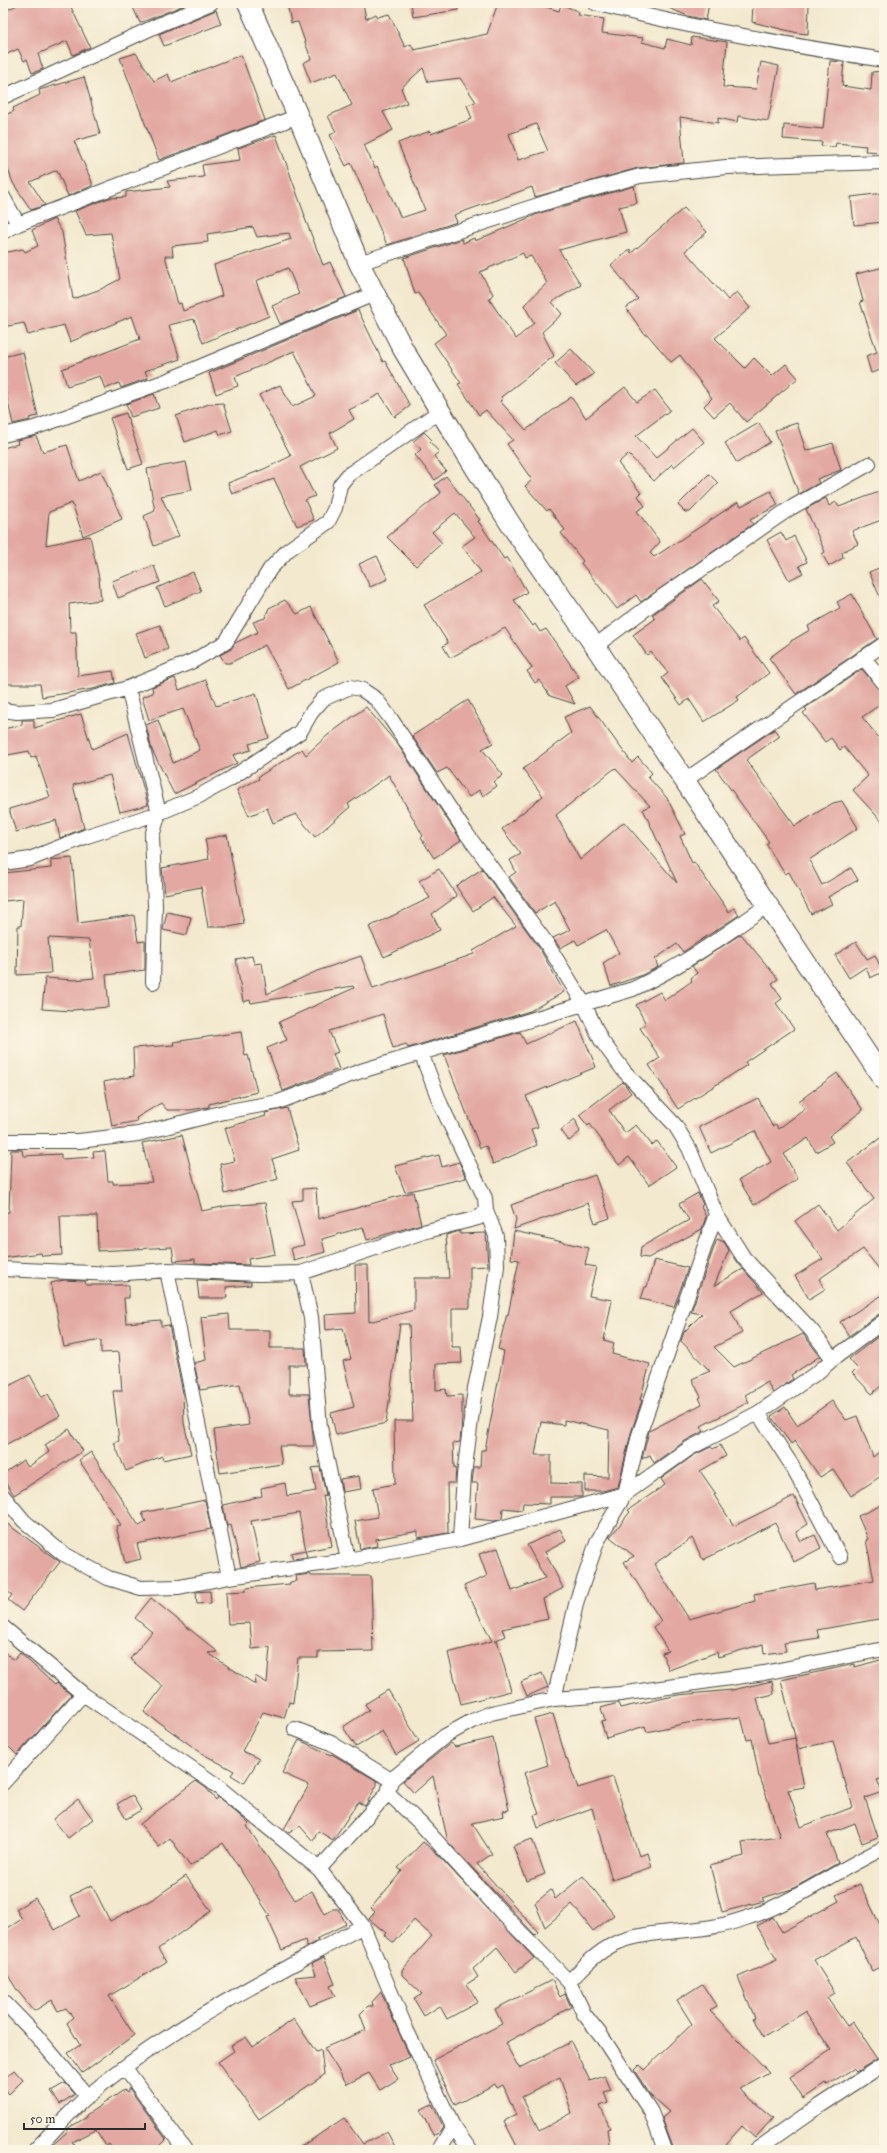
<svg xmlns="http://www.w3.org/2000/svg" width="887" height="2153" viewBox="0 0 887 2153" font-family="'IM FELL Great Primer',serif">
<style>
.building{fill:#e2a8a1;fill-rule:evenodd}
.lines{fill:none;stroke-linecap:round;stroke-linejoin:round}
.street-casing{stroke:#494843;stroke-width:16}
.secondary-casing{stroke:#494843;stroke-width:22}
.street{stroke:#fff;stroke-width:14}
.secondary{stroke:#fff;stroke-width:20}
</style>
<rect width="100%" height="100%" fill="#fcf5e5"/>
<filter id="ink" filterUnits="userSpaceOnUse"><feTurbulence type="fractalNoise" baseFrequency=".025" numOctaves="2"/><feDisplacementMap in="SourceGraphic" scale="8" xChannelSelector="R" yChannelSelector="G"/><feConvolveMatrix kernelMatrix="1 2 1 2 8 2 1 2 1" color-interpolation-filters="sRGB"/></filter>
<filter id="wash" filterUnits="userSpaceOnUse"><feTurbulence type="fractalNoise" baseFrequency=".012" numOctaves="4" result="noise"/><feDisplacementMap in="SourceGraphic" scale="16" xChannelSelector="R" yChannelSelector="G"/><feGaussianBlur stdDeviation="0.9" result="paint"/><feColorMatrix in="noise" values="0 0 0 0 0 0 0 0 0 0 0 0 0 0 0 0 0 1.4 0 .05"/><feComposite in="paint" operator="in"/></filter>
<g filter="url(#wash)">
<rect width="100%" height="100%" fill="#f2e9ce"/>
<g id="blocks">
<path class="building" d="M21,3h48l21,44 -17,8 -6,-14 -29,13 5,15 -11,4 -5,-14 -3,2 -6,-12 -15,7v-44z
M131,3h58l-49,20z
M287,3h76l3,16 10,-5 2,3 11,-3 16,33 6,-3 3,6 73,-16 11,-31h36l25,8 2,-7 18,8 -1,3 26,4 -2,14 41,5 -1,4 23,6 2,-9 24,6 1,-8 35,5 -4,45 33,2 5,-27 18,4 -11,55 -30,-5 -1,6 -19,-4v5l-38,-6 4,46 -46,5 -103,29 -3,-10 -78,28 3,7 -70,23 -36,-82 -5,3 -16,-31 6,-3 -8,-16 24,-11 -15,-32 -26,10 -8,-20 8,-4 -13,-37 -7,1zM423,68l5,14 32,-4 16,24 -9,3 5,14 -41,15 -1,-3 -32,12 27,67 -24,8 -24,-52 -2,2 -11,-23 29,-15 -10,-18 24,-9 -6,-15zM536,124l12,27 -30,9 -9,-26z
M411,3h46l1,7 -45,7z
M657,3h52l-3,17 -18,-4z
M753,3h56l-1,31 -10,-1 -46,-11z
M216,10l5,14 -57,22 -5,-12z
M136,53l18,28 14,-7 3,8 70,-27 24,65 -106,40 -39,-102z
M830,61l14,1 -2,24 29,4 1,-18 12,-1v81l-19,-1 1,-5 -30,-3 -1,4 -14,-1 1,-4 -39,-3 1,-14 39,4z
M84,77l16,57 -26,7 18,41v4l-24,10 -11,-26 -27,12 15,23 -14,5 -18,-27 -10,-27v-40l11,-5 -1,-3 27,-13 -1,-5z
M276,135l29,81h-1l19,49 7,-3 16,35 -66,27 -8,-18 27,-12 -11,-26 -32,13 13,35 -66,27 -9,-24 -25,6 11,34 -35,12 3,7 -27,10 -2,-5 -14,6 -5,-13 -33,10 -5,-17 78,-30 -8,-23 -62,26 -6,-17 -36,10 -4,-12 -21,4v-74l20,-4 2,3 13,-6 -6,-16 22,-11 8,13 11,67 28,-10 19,-10 -9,-46 -25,2 -11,-24 34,-13 17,-1v-5l44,-5 -3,-6 37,-4 -2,-12 38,-5 -2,-12zM253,227l4,10 32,-4 2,6 -77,26 8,31 -39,15 -2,-8 -3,1 -13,-48h8l-1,-10 36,-4 -1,-8z
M634,186l3,17 -18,4 7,25 -67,18 22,35 -29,17 10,12 -20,18 12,24 -53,41 2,2 -3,2 26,29 45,-33 15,21 39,-31 12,15 18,-12 15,20 -34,26 20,22 36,-30 12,14 -30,25 -2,-3 -18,17 -26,-27 -10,9 23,30 -3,3 7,10 -8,5 23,31 -10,11 4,4 84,-55 3,4 30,-15 7,14 -28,15 3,4 -112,78 -5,-7 -19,14 -36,-46 2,-2 -22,-28 4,-3 -16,-21 -2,2 -22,-25 7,-6 -25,-36 6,-4 -27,-30 -7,5 -21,-31 3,-1 -27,-40 12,-9 -28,-41 -3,1 -11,-36 58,-19 1,4 11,-5 1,3 65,-28zM523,253l2,5 6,-2 16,27 -23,22 10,18 -18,16 -27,-40 4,-5 -13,-22z
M884,193v29l-30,3 -3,-28z
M684,208l23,24 -22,19 43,49 9,-8 13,16 -35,30 30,30 9,-10 18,18 14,-12 12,14 -52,44 -16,-19 -16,14 -10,-11 8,-8 -32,-43 -9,7 -24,-28 -2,1 -19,-27 12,-9 -27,-34 19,-16 1,4z
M884,267v102l-13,4 -5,-17 11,-4 -17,-50 3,-1 -7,-27z
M358,310l25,52 2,-1 25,45 -15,11 -15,-23 -31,16 5,9 -24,14 7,15 -37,19 15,29 -10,4 9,20 -17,6 -23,-47 -42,15 -4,-11 36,-14 27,-13 -32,-61 21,-10 12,22 24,-11 -22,-45 -59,26 3,9 -22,8 -7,-21z
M571,349l23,25 -18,12 -21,-23z
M23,352l15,64 -9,2 1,2 -17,4 -10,-43v-24z
M154,394l5,14 -28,9 -5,-13z
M223,403l9,28 -12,4 -2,-5 -33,12 -9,-26 33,-12z
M126,413l17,51 -15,5 -18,-51z
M759,423l11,19 -33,21 -12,-20z
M797,423l9,28 27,-8 8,27 -24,9 2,4 -20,11 -24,-64z
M424,432l8,8 -2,2 9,10 -5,4 12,15 -11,9 -20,-25 6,-6 -8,-7z
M36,436l7,16 24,-7 12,36 22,-10 21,48 -39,17 -11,-33 -23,9 -3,33 44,-9 9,42 2,22 -32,4 1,28h6l2,44 35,-5 2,12 -22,6 -51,8 -2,-13h-37v-236l15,-4 -1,-4z
M186,462l6,28 -31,6 18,40 -25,10 -10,-30 11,-5 -8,-42z
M709,474l9,9 -28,29h-5l-7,-7z
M446,476l34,44 -2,1 26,38 3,-2 20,35 -13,8 19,26 2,-2 5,8 6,-3 33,48 -14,9 10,18 -25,-8 -11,-16 -4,3 -8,-12 5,-3 -27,-40 -55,30 -7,-12 5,-3 -24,-38 57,-33 -19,-26 13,-9 -20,-24 -23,19 10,11 -26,23 -29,-29 54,-44 -6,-8z
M884,490v29l-32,12 6,13 -16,8 1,6 -14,8 -7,-12 3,-2 -19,-43 20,-11 3,8 7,-4 3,5z
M781,532l5,9 8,-5 13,26 -8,4 4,7 -14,7 -22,-40z
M377,556l11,23 -18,8 -11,-23z
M154,566l6,16 -42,16 -6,-17z
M884,566v40l-15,-34z
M193,572l8,19 -36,15 -8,-18z
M702,579l17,22 -7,5 28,35 4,-3 25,35 -32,24 2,3 -35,22 -15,-23 -8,6 -19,-27 6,-5 -17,-21 -4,3 -14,-20 22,-16 -3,-4z
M852,594l25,45 -81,55 -27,-36 22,-16v-1l19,-11 -2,-4 32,-18 -3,-6z
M285,600l12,14 14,-7 28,55 -50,27 -24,-44 -35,18h-5l-5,-8 11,-6 4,-6 23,-11 -5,-10 12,-4 4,-10z
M160,625l8,24 -23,9 -9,-25z
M862,669l15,19 7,3v11l-22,15 22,27v80l-31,-34 15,-14 -24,-29 -4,3 -9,-12 -6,4 -22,-29 4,-3 -2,-2z
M175,678l4,12 27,-10 10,26 40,-13 13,45 -20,6 2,6 -18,5 4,8 -63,31 -22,-44 -6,-25 12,-5 15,43 27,-13 -17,-41 -34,11 -7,-23 11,-4 -1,-6z
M468,700l25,43 -11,6 21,26 -9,7 3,4 -14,10 -4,-6 -10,7 -22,-29 -10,5 -25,-37z
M590,706l42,57 6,-6 14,16 -4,4 19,21 18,36 -5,2 12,27 2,-1 35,50 5,-4 5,7 -56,37 -6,-8 -22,15 3,8 -18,9 -29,10 -8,-23 16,-10 -13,-23 -28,15 -3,-5 -15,8 -7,-10 17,-8 -15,-29 -20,12 -26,-36 7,-5 -6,-12 11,-6 -19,-25 41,-33 -20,-27 48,-36 -7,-16zM615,768l35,38 -7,3 34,74 -53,-61 -44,38 -24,-45z
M366,707l32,38 63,95 -27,18 -13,-20 2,-2 -34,-61 -41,29 2,3 -35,30 -19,-23 -23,9 -6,-15 -18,8 -12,-26 22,-11 -1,-2 44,-28 4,6 22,-20z
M81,714l11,35 36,-16 20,72 -28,7 -10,-37 -37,10 11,43 -24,10 -4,-18 -40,12 -7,-23 41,-12 -14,-41 -5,2 -2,-7 -26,5v-27l19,-4v-5h12v8z
M775,729l5,7 -34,24 49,66 38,-23 9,-2 16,27 -49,32 13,25 29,-17 7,12 -30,17 4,7 -21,10 -22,-42 -4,2 -19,-30 3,-2 -53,-73z
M227,835l17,89 -15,3h-21l-7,-40 -36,7 -3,-26 47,-9 -4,-20z
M72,858l6,65 56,-8 4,27 7,-1v29l-39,5 3,32 -37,3v1l-30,-2 3,-31 29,2 20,-2 -5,-38 -41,-2 3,35 -34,2 1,-49h3l2,-27 -18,2 -2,-28 48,-5v-8z
M439,869l18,27 -25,18 8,16 -56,27 -15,-30 61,-29 -11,-17z
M482,869l58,80 24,43 -34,19 -122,37 -2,-4 -13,4 -10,-34 -54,17 9,21 -5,2 6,15 -56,22 -16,-43 20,-8 -8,-18 75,-34 -1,-2 -102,17 -1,-3 -7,2 -7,-43 16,-3 2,8 8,-1 5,31 50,-23 44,-15 12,33 101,-35 -1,-3 43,-25 -23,-29 -20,14 -17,-25z
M167,912l24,5 -4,18 -24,-5z
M741,934l37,45 -6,4 10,16 -6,4 18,26 -49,33 2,3 -69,44 -29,-44 11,-7 -20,-30 6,-4 -10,-19 24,-13 5,8 27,-19 -1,-3 6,-5 -5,-7z
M856,942l11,17 8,-4 8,17 -13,6 -4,-11 -17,11 -14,-23z
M577,1021l19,46 -70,29 12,31 -7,2 6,16 -44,19 -7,-18 -6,2 -36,-93 76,-23 6,12z
M241,1032l4,24 3,-1 9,37 -48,12v3l-19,3h-23l-6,-7 -25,15 1,3 -25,5 -8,-44 30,-6 -1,-28 41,-3 -1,-3z
M837,1073l26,37 -34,26 4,6 -17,10 -8,-14 -24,16 14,25 -44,26 -15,-25 32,-18 -16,-31 -44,22 -12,-26 59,-29 14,28 4,-2 2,5 27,-20 -6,-8z
M623,1082l8,11 -22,17 16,23 11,-8 16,20 5,-4 19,26 -27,18 -20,-28 -10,8 -29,-41 -2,2 -9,-11z
M287,1108l12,42 -27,9 6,20 -53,15 -5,-30 15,-3 -10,-33 41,-12 -1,-3z
M575,1119l5,13 -11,9 -8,-11z
M182,1135l20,76 25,-5 38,-3 10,51 -27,5 1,6 -54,-2v-4l-21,2 -2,-14 -74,4 -1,-35h-37l2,39 -20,1 -1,-3 -38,5v-45l6,-1 2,-62h11l1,6 38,-2v5l33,-2 -1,-5 12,-1 3,30h5v3l39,-2 -10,-39z
M884,1135v140l-21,-26 -44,30 6,10 -16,10 -14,-23 28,-17 -28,-38 23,-17 19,26 37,-31 -27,-36z
M439,1155l3,12 17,-5 7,16 -61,14 -10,-26z
M595,1175l15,43 -15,5 -7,-20 -74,26 2,-10 -5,-14z
M316,1188l2,31 95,-27 8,32 -54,16 -4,-13 -41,12 3,13 -31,9 -3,-13 13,-3 -12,-44 11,-1v-11z
M698,1193l5,12 -2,1 5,11 -4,12 -54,29 -8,-1 1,-10 48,-27 -10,-16z
M460,1231v3l26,-1 2,33 -18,1v41h-18v39h9l1,16 -26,1v26l10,-1 1,7 15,-1v22l-2,25 -7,1 1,25h2l-1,15h-8l1,50 -30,5v-7l-42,8 1,7 -17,3 -5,-28 23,-4 -5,-29 22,-4 -1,-63h19l-4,-97h-9l-14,99 -50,12 -5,-22 23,-6 -11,-46 8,-2 -8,-31 -17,2 -1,-15 31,-2 -1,-48h13l1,57 45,-12v-32h35l-3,-43z
M514,1231l75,17 -4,17 11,2 -7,29 23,4 -8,40 10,3 -2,11 38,10 -10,36h2l-11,33 -13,54 -15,4h-18v-15l23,1 1,-47 -45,-10v5l-23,-3 -6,33h16v28l31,1v13h-32v7l-27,-1 -1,7 -19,-2 -1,11 -7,2 -20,-2 3,-36h-6l2,-16h6l1,-17h4l19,-99 -6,-2 9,-35 1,1 11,-55 -8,-1z
M717,1239l7,3 5,8 -15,36 29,-17 20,23 -32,19 11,22 -28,14 20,20 69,-33 17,22 -29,19 2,4 -20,14 -6,-11 -22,13 4,7 -48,24 3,5 -19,10 -31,22 -4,-8 -8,4 7,-28 53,-27 -3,-6 2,-1 -9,-18 18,-8 -29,-30 3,-9 18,-18 -11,-2z
M654,1260l34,8 -14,39 -33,-8 4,-12h2z
M64,1280l21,1 1,4h43v13h-5l2,25 35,-3v6l8,-1 14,68 1,30 7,31 -28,6 -1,-4 -36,15 -12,-28 5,-2 -6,-50h9l-3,-39 -18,1v-13l-37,7 -13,-64z
M197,1280l54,2v3l-25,2 1,11h-28z
M884,1294v19l-5,1 -30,22 -9,-14z
M229,1314l1,16h40v18h35l1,17h-17v29h20l5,52h-35l3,18 -62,9 -6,-43 35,-5 -9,-41 -40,6 -6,-27 12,-3 -5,-43z
M884,1332v51l-12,11 -20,-21 5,-5 -8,-9z
M30,1375l12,22 6,-3 12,22 -57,30v-57z
M832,1401l14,19 11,-4 16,41 11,-9v26l-33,22 -18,-27 -13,8 -25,-36 -4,3 -20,-28 14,-9 12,18z
M69,1429l14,22 -69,44 -11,-16v-5l20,-14 5,7 21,-15 -4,-7z
M720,1445l6,11 -26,15 16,23 -2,1 20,31 60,-30 14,28 -12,8 5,9 14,-6 6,13 -27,14 -19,-39 -72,37 -11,-22 -38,26 35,55 66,-18 -1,-7 60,-11 1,7 59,-10 -8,-40 2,-1 -10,-23 26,-12v114l-67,12 2,8 -35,5 2,8 -22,3 -1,-10 -45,13 -1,-5 -48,18 -7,-17 6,-2 -15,-24 8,-6 -37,-59 10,-6 -24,-19 20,-25 -2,-2 37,-25 -4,-6 33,-24 17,-8 2,2z
M91,1452l48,74 7,-4 -4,-9 63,-13 6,29 -74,15 4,15 -16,4 -9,-37 5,-1 -42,-65z
M320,1467l6,28 -3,1 9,50 -26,5 -7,-38 -48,8 9,41 -19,5 -10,-42 -4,1 -4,-21 39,-9 -1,-8 24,-5 2,13 29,-5 -4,-23z
M359,1476l2,13 -19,3 -2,-13z
M3,1521l57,41 -38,49 -14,-11 4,-5 -9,-7z
M560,1529l6,12 -21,11 18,36 -20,11 5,20 -46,10 3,7 -11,5 3,-1 14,51 -50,13 -13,-51 44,-12 -28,-55 23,-10 -8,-22 19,-6 14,43 33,-13 -18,-33z
M305,1550l2,7 -14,2 -2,-6z
M310,1574l1,2h60l2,75 -55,1v6h-20l-5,45 -4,-1 -5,16 -21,-6 -21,39 17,8 -15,24 -13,-8 3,-4 -31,-17 -59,-42 19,-26 -33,-27 22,-27 -17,-14 16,-20 67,54 -10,1 48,32 -1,-9 12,7 3,-36 -18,2 -2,-26 -22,1 -2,-32 20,-1v-3l44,-4v-2l7,-1 -1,-5z
M210,1591l1,12 -14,1 -1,-12z
M3,1651l11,9 6,-7 35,32 2,-2 14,12 -54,60 -14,-14z
M884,1659v119l-7,2 5,12 -17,6 13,39 -16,6 -7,-20 -28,11 11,29 -46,26 -30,9 2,3 -42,11 -12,-47 34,-9 -2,-14 38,-5 -20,-60h-1l-7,-38 -5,1 -6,-23 -54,6 -40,9 -2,-6 -39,12 -5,-16 4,-1 -4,-13 17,-5 2,5 58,-13 54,-5 40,-9 2,13 -17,4 11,45 27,-5 9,49 -16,3 13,37 52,-20 -9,-29 -1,1 -10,-38 -35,8 -17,-69 74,-16v3z
M542,1673l6,14 -21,9 -6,-14z
M388,1690l31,51 -23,14 -14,-24 -26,16 -13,-20 26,-17 -4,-6z
M553,1714l13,45 1,-1 11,30 35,-11 26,79 9,-3 4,14 -40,13 -20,-72 -54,20 -4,-13 5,-1 -15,-41 24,-8 -14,-46z
M493,1738l16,72 -6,1 1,5 -32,7 20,31 -15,10 61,68 -3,3 -87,-93 -15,-66 -19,17 -11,-12 48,-38 4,4z
M299,1740l32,15 1,-1 45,27v4l-12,21 -7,-4 -25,38 -15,-9 -5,10 -13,-15 -11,7 -5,-4 25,-44 -27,-12z
M196,1781l10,7 10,12 2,-3 28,24 3,3 -2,2 48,74 17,-9 12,23 9,-5h5l8,15 -30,15 2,2 -11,6 -2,-7 -23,10 -15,-33 3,-1 -47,-73 -33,23 -20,-28 -11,9 -19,-23z
M132,1795l9,15 -15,9 -9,-15z
M78,1799l15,20 -25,19 -15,-19z
M532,1839l13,35 -18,7 -14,-35z
M423,1842l13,11 98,105 -18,14 -19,-25 -24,22 5,8 -11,7 11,18 -31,17 -7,-13 -16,10 -10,-17 8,-5 -20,-19v-5l30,-34 -18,-16 -20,23 -10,-8 2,-2 -17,-14 6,-7 -4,-4 31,-37 -4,-3z
M186,1876l25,35 -53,38 8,13 -57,34 25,39 -52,38 -14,-20 12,-8 -13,-22 6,-6 -7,-9 -8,3 -6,-11 -18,11 -17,-21 -14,-23v-36l19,-12 -6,-10 19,-11 20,32 25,-14 -10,-20 22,-11 18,36 43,-22z
M583,1876l31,39 -21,16 -21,-27 -27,23 -10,-24 16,-13 4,9z
M860,1884l24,49v32l-12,6 -16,-34 -42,23 21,33 -8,5 20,28 6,-4 24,37 -21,13 -3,-3 -26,16 -1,-2 -23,16 -13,-22 41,-27 -26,-38 -41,25 -11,-18 2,-1 -17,-41 39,-17 -20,-34 16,-9 9,15 57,-31 -3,-6z
M324,1957l11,27 -5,2 5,10 -25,10 -15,-29 21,-2 -4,-12z
M552,1980l8,17 5,-3 6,13 -66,36 14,25 52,-26 19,39 15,-5 6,14 -7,2 4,11 -8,3 10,22 -3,1 3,21h-91l-15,-29 12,-6 -13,-30 -6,3 -2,-4 -40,21 -22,-45 69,-36 -7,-15zM560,2078l12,35 -33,18 -17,-34z
M702,1984l15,23 -7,4 59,61 -30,17 34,29 -18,20 -13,-12 -16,18 4,6h-56l-12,-32 7,-6 -18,-16 -17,-26 5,-5 5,5 48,-46 -15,-24z
M381,1992l29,65 -21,8 9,14 -18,11 -11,-17 -22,11 -23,-36 42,-18 -6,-16 8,-8h5l-1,-4z
M294,2019l22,33 5,-2 3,25 -65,44 -41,-57 16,-11 -3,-5 15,-9 7,10z
M14,2070l9,10 -14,14 -6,-7v-7z
M65,2083l10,11 -15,10 -9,-13z
M129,2088l37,51 -11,11h-42l-4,-6 -3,2 -10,-16 -24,12 7,8h-32l21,-19 -1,-2 20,-12 -1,-2 38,-25 3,2z
M432,2104l11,22 -3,5 -7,4 -13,-25z
M344,2118l19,26 24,-12 10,18h-101z"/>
</g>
</g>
<g filter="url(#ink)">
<use href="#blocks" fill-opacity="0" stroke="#494843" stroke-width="1"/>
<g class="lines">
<defs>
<path id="street" d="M595,3c95,25 192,42 289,57
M3,97l153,-71 55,-23
M3,197l15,27 280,-108
M3,232l15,-8
M359,263l201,-65 80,-22 86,-9 158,-5
M3,435l31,-7 132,-47 208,-87
M595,646l68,-50 126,-87 80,-45
M863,657l21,26
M128,688l31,125 -7,23 3,70 -2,76
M3,710l14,2 36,-2 75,-22 65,-27 33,-19 44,-73 18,-19 40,-28 7,-14 5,-23 8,-10 92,-64
M684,781l200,-137
M3,863l27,-4 57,-23 72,-23 40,-17 31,-17 70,-47 11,-19 12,-14 27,-12 11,2 15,10 15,20 75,114 81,111 37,60 17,36 23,31 51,54 14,23 27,66 -77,221 -14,59 -28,48 -20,58 -23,99
M3,1141h76l59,-7 86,-22 54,-10 83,-31 272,-82c49,-23 91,-53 135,-84
M716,1214l28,44 68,73 21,28
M3,1269l110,5 54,-4 92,4 42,-1 122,-41 55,-14 8,-8 -1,-12 -44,-93 -20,-52
M167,1270l62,307
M301,1273l10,44 9,110 28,133
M758,1413l33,51 49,93
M3,1496l21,25 38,32 46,25 33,10 38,-1 50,-10 119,-17 112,-21 165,-45 65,-46 68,-35 60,-41 15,-13 51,-38
M460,1539l4,-64 11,-87 15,-71 7,-51 -1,-30 -10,-26
M3,1627l80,67 129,88 107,87 44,57 44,105 46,95 17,24
M295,1729l36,14 60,37
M3,1783l80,-89
M388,1793l32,30 82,90 67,69 15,32 16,20 51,78 14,38
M319,1869l69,-76 3,-13 54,-44 27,-15 19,-8 63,-14 66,-5 144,-21 120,-24
M569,1982c14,-15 28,-30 47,-39 31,-13 68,-10 101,-17 13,-2 28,-8 41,-12 44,-17 83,-46 126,-66
M3,2001l32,33 53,63
M125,2068l60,82
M35,2150c18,-18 34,-38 53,-54 82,-70 181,-118 275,-170
M439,2150l14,-24
M756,2150l53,-37 75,-49"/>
<path id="secondary" d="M248,3l50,113 61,147 44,86 37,62 71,114 84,121 289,434"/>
</defs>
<use href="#street" class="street-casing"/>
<use href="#secondary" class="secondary-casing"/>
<use href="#street" class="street"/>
<use href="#secondary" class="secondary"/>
</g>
</g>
<rect width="887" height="2153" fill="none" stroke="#fcf5e5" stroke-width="16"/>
<path d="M24 2123v6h121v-6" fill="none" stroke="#2b2b2b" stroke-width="2"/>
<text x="30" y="2123" font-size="12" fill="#2b2b2b" stroke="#fcf5e5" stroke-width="3" paint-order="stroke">50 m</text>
</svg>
